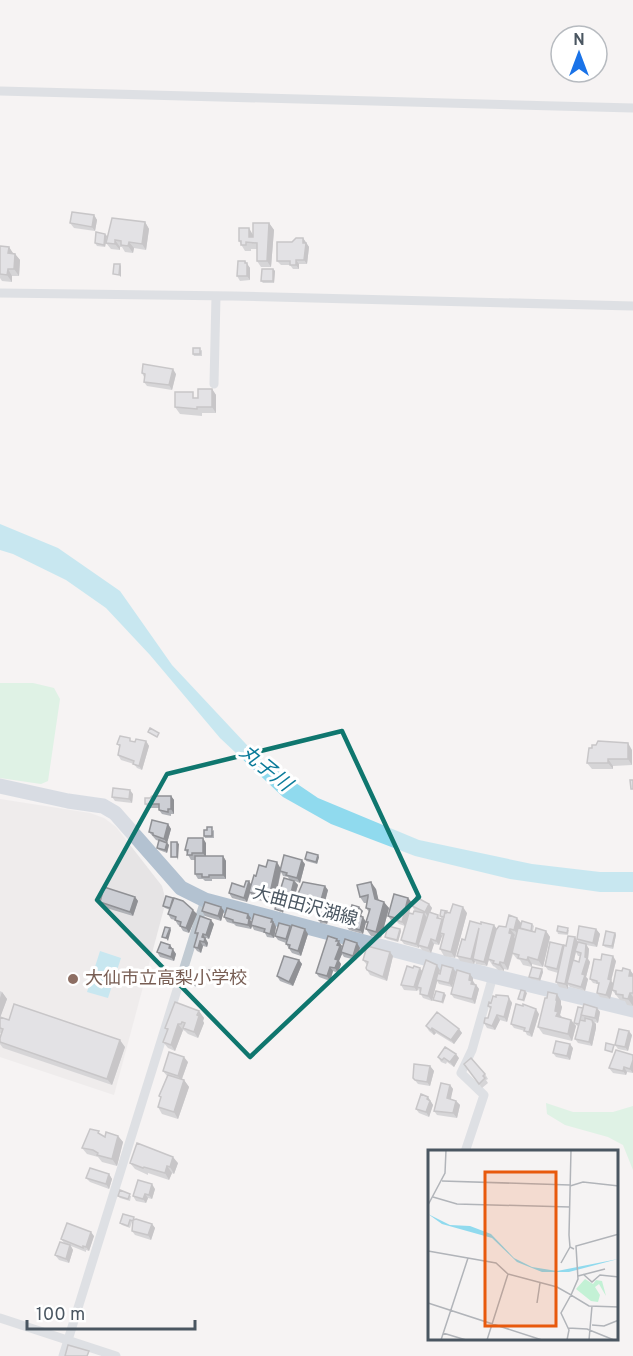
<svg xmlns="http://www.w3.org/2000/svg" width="633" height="1356" viewBox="0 0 633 1356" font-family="Overpass,'Noto Sans JP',sans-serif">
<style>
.education{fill:#e6e4e5}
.green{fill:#c3f1d5}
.water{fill:#90daee}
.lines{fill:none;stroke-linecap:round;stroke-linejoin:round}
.minor{stroke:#c1cad2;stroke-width:9}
.primary{stroke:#b3c2d1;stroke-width:15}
.wall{fill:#b0b2b7;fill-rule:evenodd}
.shaded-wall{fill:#909195}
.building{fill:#cdcfd5;stroke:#909195;stroke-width:1.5}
.marked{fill:none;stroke:#0f766e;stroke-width:4.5;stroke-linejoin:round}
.education-dot{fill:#8d6e63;stroke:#fff;stroke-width:2}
.labels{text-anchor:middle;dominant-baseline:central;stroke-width:6;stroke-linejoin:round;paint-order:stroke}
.street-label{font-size:18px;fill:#4a5661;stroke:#fff}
.education-label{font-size:18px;fill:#785e54;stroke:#fff;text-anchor:start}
.water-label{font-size:20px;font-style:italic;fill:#0c7c9b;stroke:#fff}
.inset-road{fill:none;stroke:#b1b4b9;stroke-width:1.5}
.view{fill:#e8590c;fill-opacity:0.15;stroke:#e8590c;stroke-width:3}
.inset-edge{fill:none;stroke:#4a5661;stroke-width:3}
</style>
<rect width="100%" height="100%" fill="#f5f3f3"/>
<path class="education" d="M0,799l90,14 14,5 12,9 46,59 4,15 -52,194 -114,-38z"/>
<path class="green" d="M0,683h33l21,5 6,11 -12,82 -7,3 -41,-6z
M546,1103l27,9h40l20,-6v64l-10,-25 -15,-8 -43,-12 -18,-11z"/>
<path class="water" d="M0,524l58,24 62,43 52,74 87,93 59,40 101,42 113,24 68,8h33v20h-33l-90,-13 -95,-23 -84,-32 -48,-27 -63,-59 -70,-83 -44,-47 -40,-28 -53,-26 -13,-4z
M100,951l21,7 -13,40 -21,-6z"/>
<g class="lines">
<path class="minor" d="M0,91l633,17
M0,293l233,3 400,10
M214,384l2,-88
M465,1152l19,-57 -23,-22 11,-23 21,-74
M0,1318l116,38
M63,1356l142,-456"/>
<path class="primary" d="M0,786l68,15 35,5 12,7 66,75 24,12 288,76 140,34"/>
</g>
<path class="wall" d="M94,215l3,5 -2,11 -21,-3 -4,-5z
M145,222l4,7 -3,21 -12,-2 -1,5 -8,-1 -3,-5h-2v3l-9,-1 -5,-6z
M269,223l5,7 -3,37h-10l-4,-6v-12h-6v2h-6l-6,-10 14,-7z
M107,236l-2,11 -8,-1 -2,-3z
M303,238l6,9 -2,17h-8v5h-6l-3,-4h-9l-4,-4 15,-19z
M9,247l4,7h2l5,6 -1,16h-7v6l-10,-1 -2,-3v-4z
M245,261l5,7v12l-10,1 -3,-5z
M273,269l2,2 -1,12h-11l-2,-2z
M202,350v6h-8l-1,-2z
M142,373l34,1 -4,16 -25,-4 -3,-4v-5z
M212,389l4,6v18h-14v3l-22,-2 -5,-7 23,-9z
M146,741l3,5 -7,24 -5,-2 -3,-4 -13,-4 -3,-5 2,-8 -3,-3 16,-2z
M632,750v15l-19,1v3h-21l-5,-6z
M133,794l-1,9 -17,-2 -3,-4z
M171,796l3,4v14h-3v2l-9,-2 -3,-4v-2h-11l-3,-4 5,-6z
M168,824l3,5 -4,14 2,2 -2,8 -8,-3 -2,-2 2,-7 -3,-1 -7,-8z
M214,830v8h-9l-1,-2z
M206,843v13h17l3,5v18h-14v2h-7l-2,-2h-5l-3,-5v-14h-4l-6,-10z
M319,857l-2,7 -11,-3 -1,-2z
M305,864l-5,19 -5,-2 3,4 -5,17 -11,-3 -3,-5 10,-15 -1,-2 -5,-1 -2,-4 -6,28 -7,-2 -1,2 -4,-1 -1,2 -8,-2 -4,-6 -3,9 -15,-4 -3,-5 15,-6 5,-6 2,4 5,-9 10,-9 15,1z
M376,889l2,11 11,8 -8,30 -10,-2 -5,-7 2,-5 -2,-2 3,-10 -3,-4 1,-5h-3l-4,-6z
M328,890l-5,20 7,3 -3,11 -7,-1 -1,-3 2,-9 -22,-6 -4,-4z
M135,897l3,4 -5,15 -30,-9 -3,-5z
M173,898l24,16 -8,19 -6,-2 -3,-5 -2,-1 -3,-5 -4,-1 -3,-5 2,-4 -5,-2 -2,-2z
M408,898l4,5 -3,10 4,1 2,-3 -3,-5 17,-2 3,4 -2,5 8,2 2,4 3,1 1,-1 -3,-1 -1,-2 8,-3h19l-12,45 -11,-2 -4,-7 3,-12 -1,-1 -3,9 -5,-1 -3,9 -9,-3 -3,-4v2l-15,-4 -3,-4 4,-14 -6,-2 -2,-2 -6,-2 -3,-4z
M221,907l3,4 -3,10 -16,-5 -3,-5z
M359,907l4,4 -2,4 5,7 -3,12 -14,-4 -3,-4z
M224,917l27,1 -1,2 2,2 23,1 1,4 -2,11 -7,-1 -2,-4 -11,-3 -2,-4 -1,3 -15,-3 -2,-2 -7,-2z
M521,923l11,1 2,2 -1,5h13l4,6 -7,30 -11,-3v3l-9,-2 -3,-5 -3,-1 -4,-5 -5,16 -4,-1v2l-6,-1 -3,-3 -2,-1 -4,-6 -2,6 -11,-2 -1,-3 -1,3 -14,-3 -3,-5 8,-16 32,-11z
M214,924l-5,15 -3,-1v1l2,4 -1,4 -4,-1 -2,7 -4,-2 -3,-4 3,-11 -2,-3z
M291,928l17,6 -7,22 -9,-3 -6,-9v-1l-8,-3 -3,-4z
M400,929l1,2 -3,11 -11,-3 -2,-2z
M596,929l4,5 -3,13 -11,-2 3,4 -1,10 2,3 -4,15 2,2 -3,12 -15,-4 -2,-2v4l-9,-2 -3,-5 2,-9 -10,-3 -3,-4 18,-21 1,2 2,-1 9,-9 3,5 1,1 -2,-4zM576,952l2,4h2l-1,6 -5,-2z
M569,930l-1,5 -10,-1 -1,-3z
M615,933l1,2 -3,14 -8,-2 -2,-2z
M337,939l5,7v3l15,-6 3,5 -4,12 -12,-3 -2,-3 -3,7 2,3 -3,9 -5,-2 -3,10 -11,-4 -3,-4z
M170,945l6,9 -2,7 -14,-4 -3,-5z
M393,956l-6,25 -17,-6 -4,-7 1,-3 -4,-5z
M299,960l3,4 -9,22 -13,-5 -3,-5z
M601,960l15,1 -5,20 3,3 8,-13 8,-1 3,4v32l-6,-1 -2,-4 -5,-1 -8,-10 1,-2 -3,11 -10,-2 -3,-4 2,-7 -1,-2 -5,-1 -3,-4z
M453,968l3,4 -4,15 -13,-3 -2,-3 -5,20 -9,-3 -5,-9 -1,2 -13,-1 -3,-5 39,-15 -1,4z
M542,969l1,3 -3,9 -9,-2 -2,-2z
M473,978v3l6,8 -4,15 -21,-6 -3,-4z
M202,981l-2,7 -11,-4 -1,-2z
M0,991l2,1 5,7 -7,18 9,3 116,27 -13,38 -109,-37 -3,-4v-6l1,-5h-1z
M557,994l4,7v4l1,2 -2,8 2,2 9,3 5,6 -4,15 -29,-7 -5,-7z
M511,1001l1,2 -5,19 -7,-2 -5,10 -8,-2 -3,-5 4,-5 2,-9 -2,-3 3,-3z
M583,1008h14l3,4 -2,11 -4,-1 2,2v4l-4,18 -14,-3 -3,-4 3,-13 -2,-1 -2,-2z
M199,1011l5,7 -1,3 1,2 -6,15 -10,-4 -3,-3 -2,-1 -8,21 -7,-3 -5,-6 4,-11 -2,-3z
M539,1014l-7,23 -5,-2 -2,-4 -11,-3 -3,-4z
M426,1026l33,3 3,4 -8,11 -18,-11 -2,2 -5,-4z
M632,1035l-4,16 -10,-2 -3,-4z
M573,1048l-3,12 -14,-3 -3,-4z
M633,1055v18l-6,-1 -1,3 -13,-2 -4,-5z
M438,1057l21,1 -5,9 -7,-5 -1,2 -5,-2z
M188,1062l-6,17 2,1 5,7 -11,32 -16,-5 -4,-7 3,-8 -2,-3 8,-20 -4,-5z
M464,1064l21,10 3,5 -2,1 2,3 -6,5z
M430,1066l4,5 -4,15 -12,-2 -5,-6z
M450,1085l3,4 -3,10 6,2 4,4 -3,13 -20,-3 -3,-4z
M428,1097l5,8 -4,12 -10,-4 -3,-4z
M101,1135l4,2 13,-1 5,6 -6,24 -15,-4 -4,-5 -11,-3 -5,-6z
M130,1163h48l-4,11 -2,-1 -3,7 -21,-7v2l-13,-6z
M109,1174l3,5 -3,10 -19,-7 -4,-4z
M155,1189l-3,10 -4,-1 -2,5 -10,-2 -3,-5z
M118,1196h13l-1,5 -10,-3z
M135,1219l17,5 3,4 -4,12 -16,-5 -3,-4 1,-8 -1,-1 -2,6 -8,-3 -2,-2z
M94,1236l-5,15 -3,-1v2l-15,-6 2,4 -4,13 -10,-3 -4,-5 9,-12 -3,-4z"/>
<path class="shaded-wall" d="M94,215l3,5 -2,11 -3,-4z
M145,222l4,7 -3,21 -4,-6z
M269,223l5,7 -3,37 -4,-6z
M249,228l4,7v9l-4,-7z
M105,234l2,2 -2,11 -1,-2z
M303,238l6,9 -2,17 -3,-4z
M115,240l5,7v3l-5,-6z
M129,242l5,6 -1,5 -5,-7z
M9,247l4,6v7l-5,-7z
M15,254l5,6 -1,16 -5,-7z
M296,260l3,4v5l-3,-4z
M245,261l5,7v12l-3,-4z
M120,264l1,2v11l-2,-2z
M8,269l4,7v6l-5,-7z
M273,269l2,2 -1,12 -1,-2z
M173,369l3,5 -4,16 -3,-5z
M212,389l4,6v18l-4,-6z
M146,741l3,5 -7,24 -3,-4z
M628,743l4,7v15l-4,-6z
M608,759l5,7v3l-5,-6z
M130,790l3,4 -1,9 -3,-4z
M171,796l3,4v14l-3,-5z
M168,824l3,5 -4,14 -3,-4z
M203,838l3,5v15l-3,-5z
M177,842l2,2 -1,16 -1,-3z
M167,843l2,2 -2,8 -2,-3z
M318,855l1,2 -2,7 -1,-2z
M223,856l3,5v18l-3,-4z
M302,860l3,4 -5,19 -3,-5z
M277,862l4,7 -6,31 -5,-7z
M249,881l3,5 -5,16 -3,-4z
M294,881l4,4 -5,17 -3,-5z
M371,882l5,7 4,17 -5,-7z
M325,886l3,4 -6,22 -3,-5z
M263,891l5,7 -1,2 -4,-7z
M258,892l5,7 -1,2 -4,-6z
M135,897l3,4 -5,15 -3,-4z
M408,898l4,5 -7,23 -3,-4z
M284,900l2,3 -3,10 -2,-2z
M384,902l5,6 -8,30 -5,-6z
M429,904l3,4 -4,9 -3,-5z
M221,907l3,4 -3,10 -3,-5z
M359,907l4,4 -2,4 2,2 -4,-1 -1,-4z
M463,907l4,6 -12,45 -4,-6z
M193,910l4,4 -8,19 -3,-5z
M328,911l2,2 -3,11 -1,-2z
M424,913l3,5 -8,30 -3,-4z
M248,914l3,4 -1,2 3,3 -2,6 -3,-4 -1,-7z
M363,917l3,5 -3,12 -3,-4z
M517,918l5,6 -3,12 -5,-6z
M272,919l4,8 -2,11 -4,-4z
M442,919l4,5 -6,9 2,3 -3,9 -3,-4z
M211,920l3,4 -5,15 -3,-4z
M494,925l3,4 -10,37 -3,-4z
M170,928l1,2 -3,11 -2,-3z
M479,928l-6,31 2,2 -1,3 -3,-5z
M305,929l3,5 -7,22 -3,-5z
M400,929l1,2 -3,11 -1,-2z
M510,929l5,6 -1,2 2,3 -8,30 -4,-7z
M596,929l4,5 -3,13 -4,-4z
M546,931l4,6 -7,30 -5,-7z
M615,933l1,2 -3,14 -1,-3z
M203,934l5,9 -1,4 -3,-5 -2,-5z
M575,937l3,5 -9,41h-2l1,2v4l-3,-5z
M337,939l5,7 -1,2 2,3 -2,1 1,2 -3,7 2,3 -3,9 -3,-5v-9l2,-14 -1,-4z
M431,939l3,5 -3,9 -3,-5z
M200,941l3,5 -2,7 -3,-5z
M357,943l3,5 -4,12 -3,-4z
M586,944l3,5 -1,10 2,3 -4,15 2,2 -3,12 -4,-4z
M170,945l6,9 -2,7 -3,-4 -2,-9z
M563,945l3,4 -6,24 -3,-4z
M390,952l3,4 -6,25 -4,-4z
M613,956l3,5 -5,20 3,3 -4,15 -4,-4 2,-16z
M528,957l4,7v3l-5,-7z
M299,960l3,4 -9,22 -4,-4z
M500,962l4,7v2l-5,-6z
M437,965l3,5 -8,31 -4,-5z
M330,967l3,4 -3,10 -3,-5z
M420,968l3,4 -6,15 1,2 -1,2 -3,-4z
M453,968l3,4 -4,15 -3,-4z
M542,969l1,3 -3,9 -1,-2z
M630,970l3,4v7l-4,-5z
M216,972l1,3 -3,9 -2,-2z
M470,974l3,4v3l2,4v3l-6,-8z
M201,979l1,2 -2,7 -2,-2z
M476,985l3,4 -4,15 -3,-5z
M525,991l2,2 -3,9 -1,-2z
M2,992l5,7 -7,19v-20z
M444,993l2,2 -3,9 -1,-2z
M630,993l3,4v9l-5,-7z
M557,994l4,7v4l1,2 -2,8 2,3 -6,-2 -1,-5z
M508,996l4,7 -5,19 -3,-5z
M597,1008l3,4 -2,11 -3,-5z
M536,1009l3,5 -7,23 -3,-5z
M199,1011l5,7 -1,3 1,2 -6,15 -4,-6z
M497,1015l3,5 -5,10 -3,-4z
M571,1020l5,6 -4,15 -4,-7z
M592,1020l4,4v4l-4,18 -3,-4z
M178,1024l5,6 -8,21 -4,-6z
M432,1028l4,5 -2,2 -3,-5z
M459,1029l3,4 -8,11 -3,-4z
M629,1031l3,4 -4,16 -3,-4z
M120,1040l5,7 -13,38 -5,-6z
M570,1044l3,4 -3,12 -3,-4z
M456,1054l3,4 -5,9 -4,-5z
M184,1057l4,5 -7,19 -3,-5z
M633,1060v13l-3,-4z
M430,1066l4,5 -4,15 -3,-4z
M624,1067l3,5 -1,3 -3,-4z
M184,1080l5,7 -11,32 -4,-7z
M450,1085l3,4 -3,14 -3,-5z
M428,1097l5,8 -4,12 -3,-5z
M456,1101l4,4 -3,13 -4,-5z
M118,1136l5,6 -6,24 -5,-7z
M173,1157l5,6 -4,11 -4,-7z
M167,1166l5,7 -3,7 -4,-7z
M109,1174l3,5 -3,10 -3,-5z
M152,1184l3,5 -3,10 -3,-4z
M145,1194l3,4 -2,5 -3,-4z
M152,1224l3,4 -4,12 -3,-5z
M91,1232l3,4 -5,15 -3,-4z
M70,1245l3,5 -4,13 -3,-4z"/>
<path class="building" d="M72,212l22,3 -2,12 -22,-4z
M112,218l33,4 -3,22 -13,-2 -1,4 -7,-1v-4l-6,-1v4l-9,-1z
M253,223h16l-2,38h-10v-18l-11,-1v3h-5v-4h-2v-13h10v9h4z
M96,232l9,2 -1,11 -9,-2z
M296,238h7v5h3l-2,17h-8v5h-6v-4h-13v-19h15z
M0,246l9,1 -1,6 7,1 -1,15h-6l-1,6 -7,-1z
M238,261h7v2h2v13h-10z
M114,264h6l-1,11 -6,-1z
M262,269h11v12h-12z
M193,348h7v6h-7z
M143,364l30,5 -4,16 -25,-3 1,-8 -3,-1z
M198,389h14v18h-15v2l-22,-2v-15h18v6h5z
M150,728l9,5 -2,4 -9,-5z
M120,736l10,2v3l5,1 1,-3 10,2 -7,25 -6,-2 1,-3 -16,-6 2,-10 -3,-1z
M598,741l30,2v16h-20v4h-21l2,-15h3v-3h4z
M630,780h3v9h-2z
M113,788l17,2 -1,9 -17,-2z
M152,796h19v13h-3v3l-9,-2v-6h-14v-6h5z
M152,820l16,4 -4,15 -11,-4v-2l-4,-1z
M207,827h5v9h-8v-6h3z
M188,838h15v15h-11v2h-5l1,-5h-3z
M159,840l8,3 -2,7 -8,-2z
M171,842h6v15h-6z
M307,852l11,3 -2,7 -11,-3z
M284,855l18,5 -5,18 -11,-3 1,-2 -7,-2z
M195,856h28v19h-14v2h-7v-3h-7z
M268,860l9,2 -7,31 -7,-2v2l-5,-1v3l-9,-3 5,-17 2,1 3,-11 7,2z
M284,878l10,3 -4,16 -11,-3z
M246,881h3l-5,17 -15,-5 3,-10 12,4z
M303,882l22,4 -6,21 -24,-6z
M371,882l4,17 9,3 -8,30 -10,-3 2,-7h-2l4,-13 -4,-1 2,-11v-2l-8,2 -3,-12z
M104,887l31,10 -5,15 -30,-10z
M394,894l14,4 -6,24 -6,-2v-2l-8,-2z
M166,896l7,2 -3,10 -7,-2z
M416,897l13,7 -4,8 -13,-6z
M174,898l9,3 10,9 -7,18 -6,-2 1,-4 -6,-2 1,-3 -8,-3z
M278,899l6,1 -3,11 -6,-2z
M205,902l16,5 -3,9 -16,-5z
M453,904l10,3 -12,45 -11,-3 4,-15 -4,-1 5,-21 5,1z
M352,905l7,2 -1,5 2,1 -1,3 4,1 -3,13 -14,-4z
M227,908l21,6 -1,4 2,1 -1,6 -15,-3v-2l-9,-3z
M322,909l6,2 -2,11 -7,-2z
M441,910l6,1 -1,2 -1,-1 -1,5 -4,-1z
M414,911l10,2 -8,31 -15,-4 8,-27 4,1z
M429,912l9,3 -1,3 5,1 -6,22 -5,-2 -3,9 -10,-3z
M254,914l18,5 -1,3h2l-3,12 -6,-2 1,-3 -14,-4z
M509,915l8,3 -3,12 -4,-1 -1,4 3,1 -8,29 -4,-1 -1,3 -6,-2 1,-2 -6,-2 8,-29 3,-4 7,1z
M200,916l11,4 -5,15 -3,-1 -1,3 3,1 -1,4 -4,-1 -2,7 -4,-1 4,-14h-3z
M470,921l11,3v-2l13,3 -10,37 -11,-3 6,-31 -8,31 -14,-3 5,-17 3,1z
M522,921l10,3 -1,7 -11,-3z
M279,923l11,3 -4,13 -11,-3z
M292,925l13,4 -7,22 -9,-3 1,-3 -4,-1z
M388,926l12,3 -3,11 -12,-3z
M558,926l10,2 -1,5 -10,-2z
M579,926l17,3 -3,14 -16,-4z
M165,927l5,1 -4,10 -4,-1z
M518,928l17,4 1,-4 10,3 -8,29 -10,-3 -1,3 -9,-2 1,-3 -7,-2z
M606,931l9,2 -3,13 -9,-1z
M328,936l9,3 -1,2h3l-2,4 3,1 -5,13 3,1 -3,8 -5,-1 -3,9 -11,-3z
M568,936l7,1 -10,47 -9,-2 8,-37 2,1z
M345,939l12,4 -4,13 -12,-4z
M161,942l9,3 -1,3 4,1 -2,8 -14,-5z
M550,942l13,3 -6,24 -12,-3z
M578,942l8,2 -1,13 2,1 -5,16 3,1 -4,12 -14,-4 6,-23 6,2 2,-9 -6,-2z
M367,946l23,6 -7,25 -16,-7 -1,-2 2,-6 -5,-2z
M602,954l11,2 -5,23 3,1 -5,15 -9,-2 2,-10h-2v-2l-7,-2 4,-20 7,1z
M284,956l15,4 -10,22 -12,-6z
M426,960l11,5 -9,31 -8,-2 1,-6 -4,-1z
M442,965l11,3 -4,15 -13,-3 2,-7 2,1z
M407,966l6,2 1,-2 6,2 -6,19 -13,-2z
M532,967l10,2 -3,10 -10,-2z
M623,968l7,2 -1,6h4v17h-3l-2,6 -5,-1v-3l-7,-1v-3l-4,-1 4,-20 6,1z
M209,970l7,2 -4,10 -7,-2z
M457,970l13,4 -1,6 3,1 -1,3 5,1 -4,14 -21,-5z
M190,975l11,4 -3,7 -10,-4z
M521,990l4,1 -2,9 -5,-1z
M436,991l8,2 -2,9 -9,-2z
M548,992l9,2 -1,6h1l-2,11 3,1 -2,4 15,4 -3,14 -30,-7 7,-29h2z
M496,995l12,1 1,3 -5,18 -7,-2 -5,11 -8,-3 1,-5h3l3,-11 -3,-1 1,-4 2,1 2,-7 3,1z
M175,1002l24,9 -2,4 2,1 -5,16 -11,-4 2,-5 -3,-1 -1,2h-3l-7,21 -8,-3 5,-13 -3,-1z
M14,1004l106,36 -13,39 -107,-37v-4l3,-9 -3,-1v-11l9,3z
M516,1004l7,2v-2l13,5 -7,23 -5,-1 1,-3 -14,-4z
M584,1004l13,4 -2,10 -14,-3z
M578,1007l5,1 -4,16 -5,-1z
M437,1012l22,17 -8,11 -19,-12 -1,2 -5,-4z
M585,1018l7,2 1,4 -4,18 -14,-3 5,-19 5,1z
M619,1029l10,2 -4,16 -10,-2z
M556,1041l14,3 -3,12 -14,-3z
M606,1043l8,2 -2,7 -7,-2z
M445,1047l11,7 -6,8 -6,-4 -2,2 -4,-3z
M616,1050l17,5v5l-3,9 -6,-2 -1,4 -14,-3z
M169,1052l15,5 -6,19 -15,-5z
M471,1058l14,16 -2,2 2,2 -6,6 -15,-20z
M414,1064l16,2 -3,16 -12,-2 -2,-2z
M168,1075l16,5 -10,32 -16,-5 3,-10 -2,-1z
M441,1083l9,2 -3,13 9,3 -3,12 -19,-2z
M421,1094l7,3 -1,2 3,2 -4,11 -10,-3z
M90,1129l9,2 -1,2 7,4 1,-5 12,4 -6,23 -15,-4 1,-2 -5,-3 -11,-2z
M137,1143l36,14 -3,10 -3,-1 -2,7 -21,-6 -1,1 -13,-5z
M90,1168l19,6 -3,10 -20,-6z
M138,1180l14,4 -3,11 -4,-1 -2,5 -10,-3z
M120,1190l10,4 -2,5 -10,-3z
M123,1214l11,3 -1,4 -3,-1 -2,6 -8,-3z
M136,1219l16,5 -4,11 -16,-4 1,-11z
M67,1223l24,9 -5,15 -3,-1v2l-22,-9z
M60,1242l10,3 -4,14 -11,-4z
M68,1345l21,6 -2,5h-22z"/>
<path d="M0 0H633V1356H0ZM342,731l77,166 -169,160 -153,-157 70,-126z" fill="#f5f3f3" fill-opacity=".55" fill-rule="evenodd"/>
<path class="marked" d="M342,731l77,166 -169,160 -153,-157 70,-126z"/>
<circle class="education-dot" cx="73" cy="979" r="6"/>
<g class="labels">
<g class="street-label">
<text transform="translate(305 907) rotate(15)">大曲田沢湖線</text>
</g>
<g class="education-label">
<text x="85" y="979">大仙市立高梨小学校</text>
</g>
<g class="water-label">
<text transform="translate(265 769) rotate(39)">丸子川</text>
</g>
</g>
<g transform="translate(428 1150)">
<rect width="190" height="190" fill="#f5f3f3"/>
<path d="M157,129l8,5 3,-4 6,1 4,15 -7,-12 -4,3 5,8 -2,7 -7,-1 -15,-12z" fill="#c3f1d5"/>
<path d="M0,64l22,11 20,1 21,8 23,24 18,9 25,4 61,-12 -49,13h-27l-25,-10 -25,-24 -50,-14z" fill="#90daee"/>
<path class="inset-road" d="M143,0l-2,85 1,12 4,2M14,31l128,4M142,36l13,-4 36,4M5,47l24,7 113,3M0,55l17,-32 1,-23M0,101l68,12 12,11 49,13 14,8 7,-16 -2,-33 43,-12M133,113l9,-16M155,124l9,8 8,-7 19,2M150,126l27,-7M0,153l114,37M109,153l3,-20M164,175l12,1 15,-6M140,178l19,1 27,11M15,183l23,7M13,190l27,-82M59,190l21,-66M139,190l2,-10 -8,-17 10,-18 18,11 30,1M161,190l3,-34"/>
<path class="view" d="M57,22h71v154h-71z"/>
<rect width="190" height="190" class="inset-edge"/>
</g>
<g transform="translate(579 54)"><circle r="28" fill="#ffffff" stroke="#b7bbc0" stroke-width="1.5"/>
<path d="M0-4.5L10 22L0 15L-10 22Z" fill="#1a73e8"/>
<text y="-9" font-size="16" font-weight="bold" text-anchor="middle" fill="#4a5661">N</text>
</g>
<path d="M27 1320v9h168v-9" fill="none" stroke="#4a5661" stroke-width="3"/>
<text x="36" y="1320" font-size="18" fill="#4a5661" stroke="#ffffff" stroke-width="4.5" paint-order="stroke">100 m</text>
</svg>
